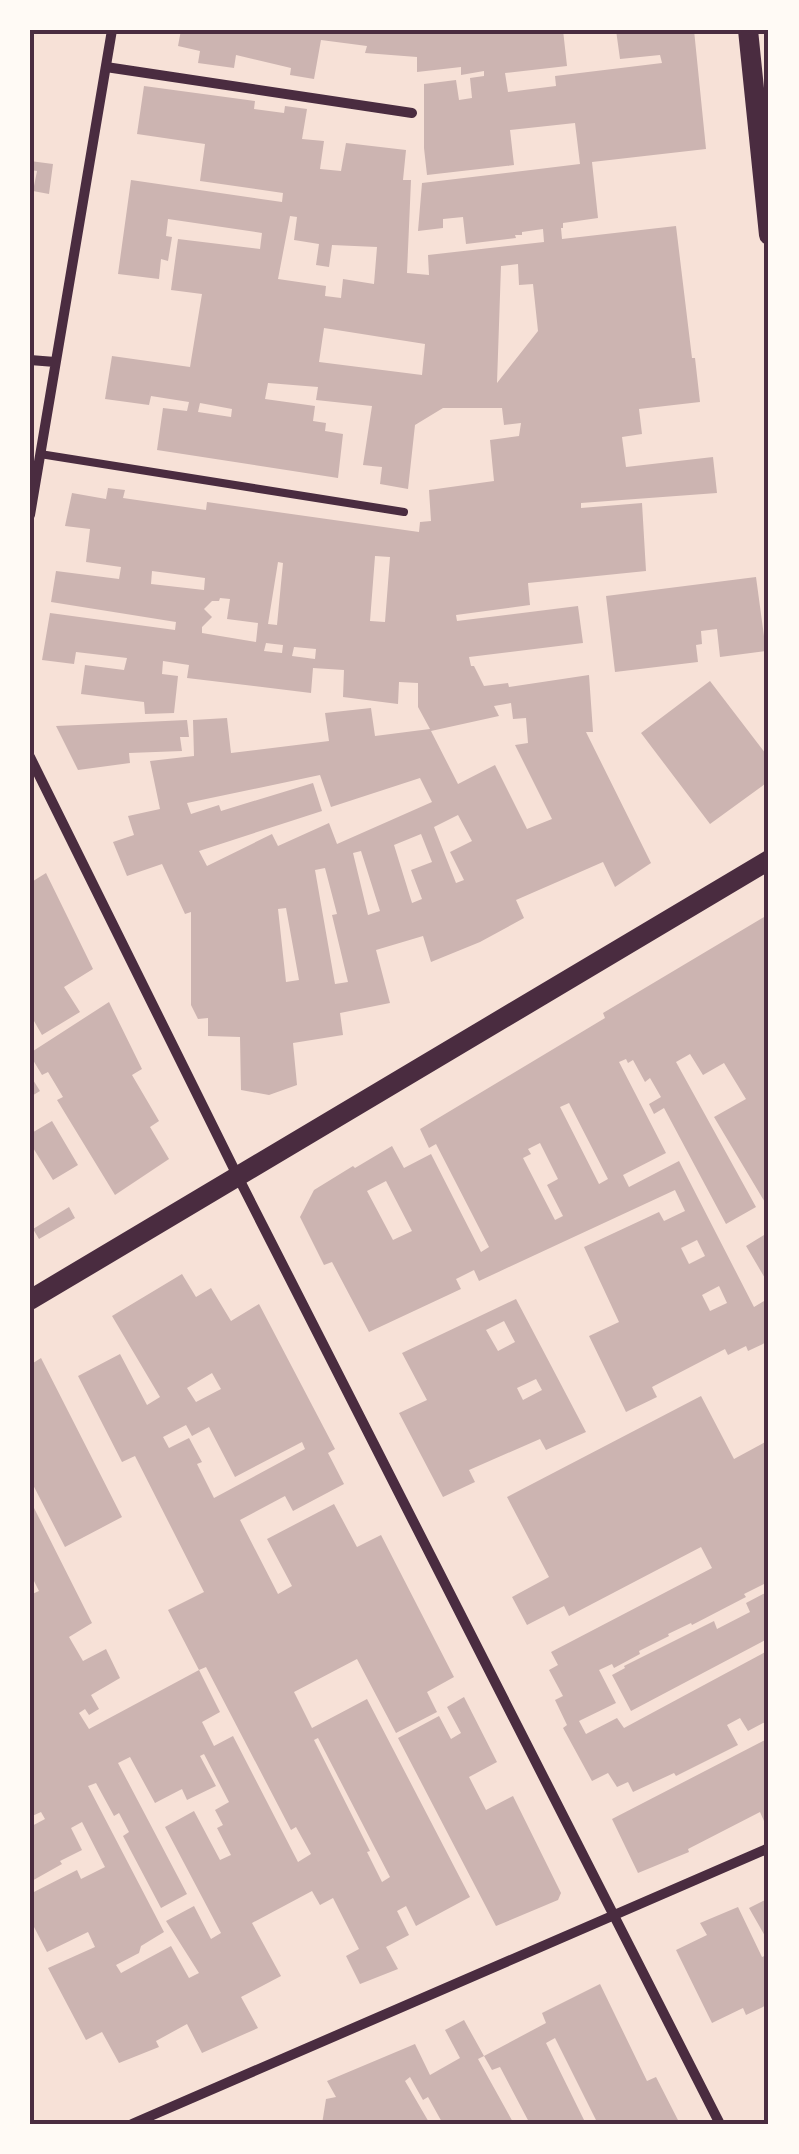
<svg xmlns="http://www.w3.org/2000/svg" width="799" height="2154" viewBox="0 0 799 2154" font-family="'Source Sans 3',sans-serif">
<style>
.building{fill:#ccb4b1;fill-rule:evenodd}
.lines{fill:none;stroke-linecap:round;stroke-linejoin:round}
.service{stroke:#4a2c40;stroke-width:8}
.minor{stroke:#4a2c40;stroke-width:10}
.secondary{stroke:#4a2c40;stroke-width:20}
.neatline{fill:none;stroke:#4a2c40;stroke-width:4}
</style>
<rect width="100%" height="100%" fill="#f7e1d7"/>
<path class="building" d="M181,30h98l19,3v-3h265l4,36 -62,7 3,19 48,-6 -1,-10 107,-13 -2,-8 -40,4 -4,-29h78l12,119 -114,13 6,56 -35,5v5h-2l1,11 114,-13 16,132h3l5,44 -61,7 3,25 -20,3 4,30 87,-10 4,36 -136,10v5l61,-5 4,68 -118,12 2,22 -74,10 1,6 121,-15 5,37 -114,14 2,9h3l10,20 24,-3 1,4 80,-12 4,57h-7l65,131 -36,24 -12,-25 -87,38 8,18 -44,24 -49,20 -8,-26 -47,14 14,53 -50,10 3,22 -50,8 4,42 -28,10 -28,-5 -1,-53 -32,-1v-18l-10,1 -7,-14v-93l-6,2 -23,-50 -35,12 -14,-34 21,-7 -6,-19 32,-7 -10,-48 44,-5 -1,-36 34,-2 4,35 98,-12 -4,-28 46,-5 4,28 55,-7 -12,-22v-24l-19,-1 -1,22 -55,-7 1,-27 -31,-2 -2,25 -124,-15 2,-13 -26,-4 -1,13 16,2 -4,37 -29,1 -1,-12 -63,-8 4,-29 39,5 3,-12 -51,-6 -2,12 -32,-4 8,-47 125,17 1,-8 -125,-20 5,-31 63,8 2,-12 -35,-5 4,-33 -25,-3 7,-33 34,6 2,-11 17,2 -2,8 83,12 1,-8 212,30 1,-10 11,-1 -2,-31 65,-9 -4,-41 29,-4 2,-13 -17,2 -2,-17h-59l-28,17 -7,64 -28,-5 2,-17 -19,-2 9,-59 -56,-6 2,-13 -50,-4 -3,16 50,7 -2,15 13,2 -1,8 18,3 -5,44 -181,-28 6,-42 24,3 2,-9 -38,-6 -2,9 -44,-6 7,-43 78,11 12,-73 -31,-4 7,-51 82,10 2,-16 -94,-14 -2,17 6,1 -4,24 -7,-2 -2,20 -41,-5 13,-94 151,22 1,-9 -83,-12 5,-37 -68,-10 7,-48 111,15 -1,8 30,4 1,-7 22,3 -5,30 22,2 -4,28 21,2 5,-28 60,7 -3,30h8l-4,93 22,2 -1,-20 116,-13 -1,-13 -21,3v3h-7l1,3 -50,6 -3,-27 -20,2v9l-25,3 4,-48 158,-19 -5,-41 -65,7 4,35 -87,10 -3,-27v-64l32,-4 3,20 13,-2 -2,-20 14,-2v-5l-23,4v-8l-44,5v-15l-52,-4 2,-7 -46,-6 -7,39 -24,-4 1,-7 -55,-13 -2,13 -36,-5 2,-12 -22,-5zM290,216l7,1 -3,23 25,4 -3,21 13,2 3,-22 45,2 -3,37 -31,-5 -2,19 -16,-2 1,-10 -48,-7zM518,264l1,21 14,-1 5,47 -41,52 4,-117zM324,328l101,16 -3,31 -103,-13zM200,403l32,6 -1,8 -33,-5zM375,556l15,1 -5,65 -15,-1zM278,562l5,1 -6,62 -9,-1zM152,571l53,7 -1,12 -53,-6zM220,598l10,1 -3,20 31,4 -2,19 -54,-9v-6l10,-10 -8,-8 8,-8h7zM266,643l17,2 -1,8 -18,-2zM294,647l22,2 -1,10 -23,-3zM511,703l2,16 13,-1 2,25 -13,2 37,74 -25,10 -32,-64 -37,19 -27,-53 68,-15 -5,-10zM320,775l11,32 89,-29 12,24 -95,42 -8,-21 -51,23 -6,-12 -65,32 -8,-15 123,-40 -9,-28 -92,28 -2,-6 -28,9 -4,-11zM458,815l14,26 -22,11 14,28 -8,3 -22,-56zM421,834l11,28 -21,8 11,29 -10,4 -18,-58zM361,851l19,60 -12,4 -15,-62zM325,868l12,46 -5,1 16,67 -13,2 -20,-114zM286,908l13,72 -13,2 -8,-73z
M30,161l23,3 -4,30 -16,-3 4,-20 -7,-1z
M756,577l10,74 -46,6 -3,-28 -16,2 1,13 -6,1 2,17 -83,10 -9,-76z
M710,681l59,77v23l-59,43 -69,-91z
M187,720l2,17h-9l2,14 -53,2 1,10 -52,7 -22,-44z
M46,873l47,96 -29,18 16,25 -38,23 -12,-21v-131z
M769,914v295l-55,-92 32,-18 -22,-36 -21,12 -13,-21 -14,8 80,145 -30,17 -62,-116 -10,6 -5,-10 12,-7 -11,-19 -5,4 -12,-22 -5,3 -2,-4 -7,3 47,91 -43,22 6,12 50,-26 75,146 15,-9v43l-21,10 -2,-5 -18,9 -3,-6 -73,38 5,10 -31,15 -37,-76 30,-14 -35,-75 75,-35 5,9 21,-10 -10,-21 -196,91 -5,-11 -18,9 5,10 -92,43 -37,-70 -8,3 -24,-48 14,-27 39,-24 2,2 37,-22 12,22 27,-14 50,98 8,-5 -53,-103 -7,4 -9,-19 185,-111 -2,-5zM569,1103l39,76 -9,5 -39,-77zM540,1143l18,36 -11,6 16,31 -8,4 -32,-62 8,-4 -3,-5zM386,1181l26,50 -19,9 -26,-49zM697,1240l8,16 -16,8 -8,-16zM719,1286l8,17 -17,8 -8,-16z
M109,1002l33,67 -10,6 27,46 -9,6 19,32 -54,36 -58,-95 6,-3 -15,-25 -6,3 -12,-20v-2z
M30,1075l10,16 -10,6z
M52,1121l26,44 -25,15 -23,-37v-9z
M69,1207l6,11 -36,21 -6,-10z
M764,1235l5,9v41l-23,-39z
M182,1274l14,23 15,-9 20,33 28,-17 76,145 -7,4 16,31 -51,27 -8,-15 -45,24 38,74 14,-8 -25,-47 67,-35 23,43 24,-12 73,142 -27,15 10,20 -41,21 -39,-74 -63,33 18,36 55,-29 103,198 -54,29 -10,-20 -9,5 12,24 -23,12 12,22 -38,15 -14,-28 13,-7 -26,-51 -13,7 -8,-14 -60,32 29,53 -40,21 17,31 -56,25 -15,-29 -31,17 3,6 -40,16 -17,-31 -16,8 -38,-72 47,-21 -7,-15 -41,20 -13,-25 -4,2v-35l47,-24 4,9 24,-12 -23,-45 -11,6 11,22 -22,11 2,3 -32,18v-55l15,-8 -4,-7 -11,5v-129l3,-2 -3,-7v-84l9,-4 -9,-18v-73l62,123 -23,14 14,24 23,-12 14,29 -29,17 8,14 -10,6 -4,-6 -6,4 10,16 110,-59 21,42 -18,10 12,24 19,-10 65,126 13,-8 -15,-27 -5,3 -85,-163 -7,3 -31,-60 36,-18 -69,-136 -13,6 -44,-86 42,-22 27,51 13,-8 -48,-81zM212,1373l9,16 -25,13 -9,-14zM186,1425l6,11 17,-9 26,50 67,-35 3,7 -91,49 -17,-34 5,-2 -13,-24 -20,10 -6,-11zM318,1738l72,139 -8,5 -15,-30 3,-1 -56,-111zM204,1754l25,48 -14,8 8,15 -6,3 14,27 -11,5 -26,-49 -29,16 56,106 -10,6 -17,-33 -28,15 33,52 -10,5 -18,-32 -50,27 -5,-8 23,-12 2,-7 23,-14 -76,-146 8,-3 18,33 5,-3 10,19 -6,4 38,72 26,-14 -69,-131 12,-6 25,46 27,-14 5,11 29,-14 -16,-30z
M516,1299l70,133 -40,18 -6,-11 -71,31 6,12 -32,15 -44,-84 28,-13 -25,-47zM504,1321l11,21 -17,9 -12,-21zM536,1379l6,11 -19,10 -6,-12z
M41,1358l81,159 -57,30 -35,-68v-114z
M701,1396l33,63 35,-19v148l-3,-5 -22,11 2,3 -54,28 -1,-2 -23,11 1,2 -30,15 1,3 -26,14 -2,-4 -13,6 17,33 -37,18 7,13 31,-16 7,10 145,-78v70l-21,11 -8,-13 -13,7 11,20 -62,31 -2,-3 -41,19 -5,-10 -11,5 -9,-14 -16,8 -29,-53 4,-3 -12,-25 8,-4 -14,-26 9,-5 -7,-13 161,-84 -11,-21 -132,69 -5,-10 -37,19 -15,-28 37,-20 -42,-80z
M769,1591v47l-138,73 -19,-36 13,-7 -1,-2 90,-45 3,8 33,-17 -4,-9z
M464,1697l33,65 -28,15 17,33 27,-14 48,97 -3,7 -62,26 -98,-188 41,-22 12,23 10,-6 -14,-26z
M769,1738v81l-5,2 -4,-9 -72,37 1,3 -51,21 -26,-54z
M769,1898v45l-20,-35z
M738,1907l24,50 7,-3v50l-23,11 -3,-7 -31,15 -36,-73 31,-15 -7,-12z
M600,1984l47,97 9,-4 24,47h-82l-43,-86 -9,5 40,81h-56l-30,-57 -8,3 -8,-14 62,-33 -4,-10z
M464,2020l20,36 -6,3 36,65h-71l-15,-27 -5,3 -13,-23 -5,4 25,43h-72l-1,-3 -3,3h-32l4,-25 10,-2 -9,-16 88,-37 15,31 30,-17 -15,-28z"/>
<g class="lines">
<path class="service" d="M40,454l364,58"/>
<path class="minor" d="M106,67l306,46
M30,360l25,2
M30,515l82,-485
M30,757l207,418 483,949
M132,2124l637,-276"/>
<path class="secondary" d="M748,30l21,205
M30,1300l739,-440"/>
</g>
<rect width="799" height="2154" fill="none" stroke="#fffaf5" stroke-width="65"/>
<rect x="32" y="32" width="734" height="2090" class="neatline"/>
</svg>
